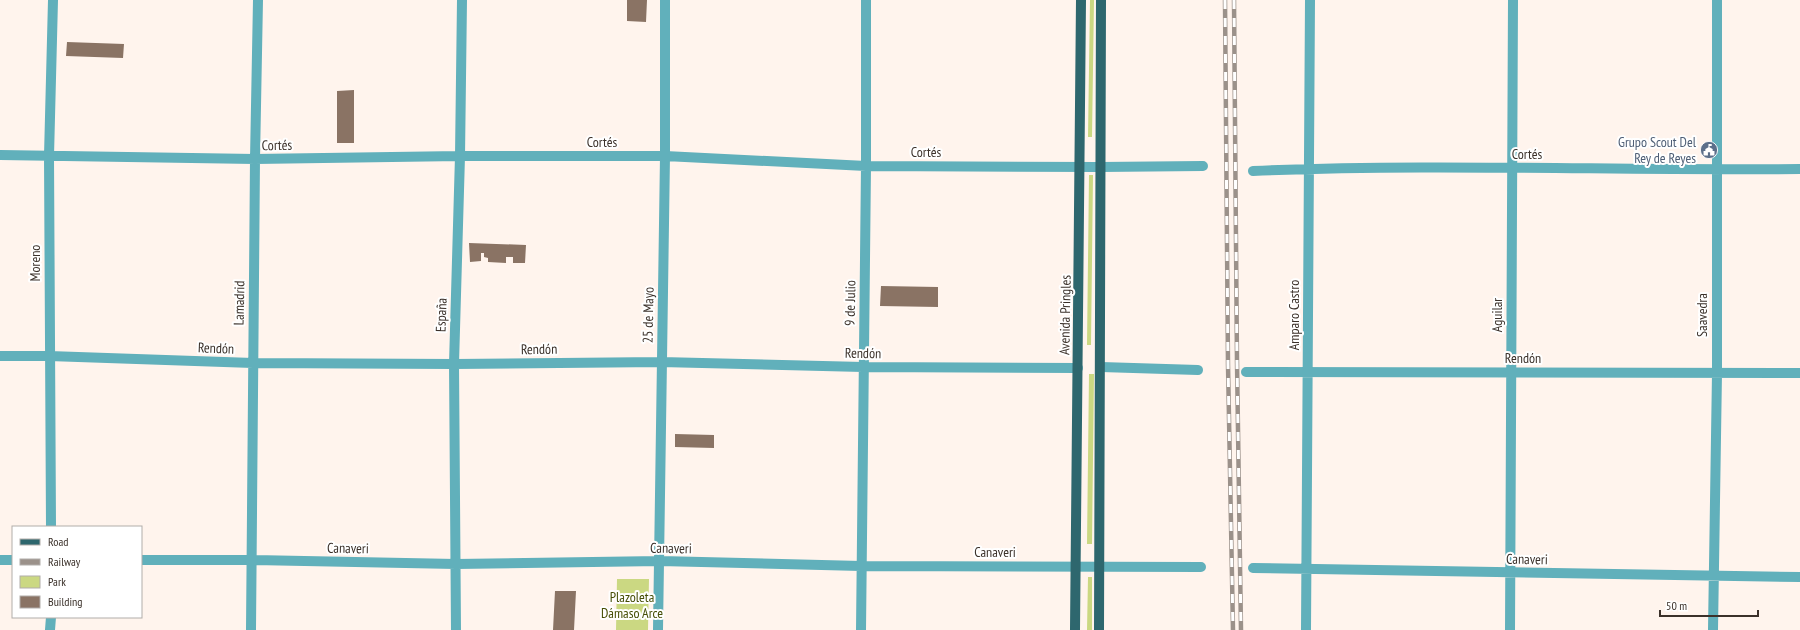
<svg xmlns="http://www.w3.org/2000/svg" width="1800" height="630" viewBox="0 0 1800 630" font-family="'PT Sans Narrow',sans-serif">
<style>
.green{fill:#cbd882}
.building{fill:#8a7364}
.lines{fill:none;stroke-linecap:round;stroke-linejoin:round}
.minor{stroke:#61b0bb;stroke-width:10}
.major{stroke:#2e676e;stroke-width:10}
.rail-casing{stroke:#9b918a;stroke-width:4.5}
.rail{stroke:#fff;stroke-width:3;stroke-dasharray:9;stroke-linecap:butt}
.labels{text-anchor:middle;dominant-baseline:central;stroke-width:4;stroke-linejoin:round;paint-order:stroke}
.street-label{font-size:14px;fill:#3b312a;stroke:#fff}
.service-label{font-size:14px;fill:#4e5e75;stroke:#fff;text-anchor:end}
.park-label{font-size:14px;fill:#464e06;stroke:#fff}
</style>
<rect width="100%" height="100%" fill="#fff4ed"/>
<path class="green" d="M1090,0h4l-2,137h-4z
M1089,175h4l-2,170h-4z
M1089,374h5l-2,170h-5z
M1088,577h4v53h-5z
M617,579h32l-1,51h-32z"/>
<path class="building" d="M627,0h20l-1,22 -19,-1z
M67,42l57,2 -1,14 -57,-2z
M354,90v53h-17v-52z
M469,243l57,2 -1,18h-12v-6h-7v6l-18,-1v-4l-4,-1v-4h-3v8l-11,1z
M881,286l57,1v20l-58,-1z
M675,434l39,1v13l-39,-1z
M555,591h21l-2,39h-21z"/>
<g class="lines">
<path class="minor" d="M0,155l255,4 205,-3h205l201,10 234,1 103,-1
M1253,171c182,-8 365,0 547,-2
M0,356h49l204,7 201,1 207,-2 202,5 215,1
M1101,367l97,3
M1246,372l554,1
M51,527l-2,-371 4,-156
M0,560h13
M141,560h111l204,4 204,-3 201,5 340,1
M1253,568l547,9
M50,630l1,-13
M251,630l4,-471 3,-159
M456,630l-2,-266 6,-208 2,-156
M658,630l7,-474v-156
M861,630l5,-464v-166
M1306,630l4,-630
M1510,630l3,-630
M1713,630l4,-257v-373"/>
<path class="major" d="M1075,630l6,-630
M1099,630l2,-630"/>
<defs>
<path id="rail" d="M1225,0l3,365 5,265
M1234,0l3,362 4,268"/>
</defs>
<use href="#rail" class="rail-casing"/>
<use href="#rail" class="rail"/>
</g>
<defs>
<symbol id="civic-disc" viewBox="-11 -11 22 22"><circle r="9.5" fill="#5c6f8a" stroke="#fff"/><path d="M-.6-6.5H3V-4.5H.6V-3L4-1V1h2V6H-6V1h2V-1L-.6-3ZM-1.2 2.5V6h2.4V2.5Z" fill="#fff"/></symbol>
</defs>
<g fill-rule="evenodd">
<use href="#civic-disc" x="1699" y="140" width="20" height="20"/>
</g>
<g class="labels">
<g class="street-label">
<text x="602" y="142">Cortés</text>
<text transform="translate(277 145) rotate(-1)">Cortés</text>
<text x="926" y="152">Cortés</text>
<text x="1527" y="154">Cortés</text>
<text transform="translate(35 263) rotate(-90)">Moreno</text>
<text transform="translate(239 303) rotate(-89)">Lamadrid</text>
<text transform="translate(850 303) rotate(-89)">9 de Julio</text>
<text transform="translate(441 315) rotate(-88)">España</text>
<text transform="translate(648 315) rotate(-89)">25 de Mayo</text>
<text transform="translate(1065 315) rotate(-89)">Avenida Pringles</text>
<text transform="translate(1294 315) rotate(-90)">Amparo Castro</text>
<text transform="translate(1497 315) rotate(-90)">Aguilar</text>
<text transform="translate(1702 315) rotate(-90)">Saavedra</text>
<text transform="translate(216 348) rotate(2)">Rendón</text>
<text transform="translate(539 349) rotate(-1)">Rendón</text>
<text transform="translate(863 353) rotate(1)">Rendón</text>
<text x="1523" y="358">Rendón</text>
<text transform="translate(348 548) rotate(1)">Canaveri</text>
<text transform="translate(671 548) rotate(1)">Canaveri</text>
<text x="995" y="552">Canaveri</text>
<text transform="translate(1527 559) rotate(1)">Canaveri</text>
</g>
<g class="service-label">
<text x="1696" y="142">Grupo Scout Del<tspan x="1696" dy="16">Rey de Reyes</tspan></text>
</g>
<g class="park-label">
<text x="632" y="597">Plazoleta<tspan x="632" dy="16">Dámaso Arce</tspan></text>
</g>
</g>
<rect x="12" y="526" width="130" height="92" fill="#ffffff" stroke="#b1adaa"/>
<rect x="20" y="539" width="20" height="6" fill="#2e676e" stroke="#b1adaa"/>
<text x="48" y="546" font-size="12" fill="#3b312a">Road</text>
<rect x="20" y="559" width="20" height="6" fill="#9b918a" stroke="#b1adaa"/>
<text x="48" y="566" font-size="12" fill="#3b312a">Railway</text>
<rect x="20" y="576" width="20" height="12" fill="#cbd882" stroke="#b1adaa"/>
<text x="48" y="586" font-size="12" fill="#3b312a">Park</text>
<rect x="20" y="596" width="20" height="12" fill="#8a7364" stroke="#b1adaa"/>
<text x="48" y="606" font-size="12" fill="#3b312a">Building</text>
<path d="M1660 610v6h98v-6" fill="none" stroke="#3b312a" stroke-width="2"/>
<text x="1666" y="610" font-size="12" fill="#3b312a" stroke="#ffffff" stroke-width="3" paint-order="stroke">50 m</text>
</svg>
